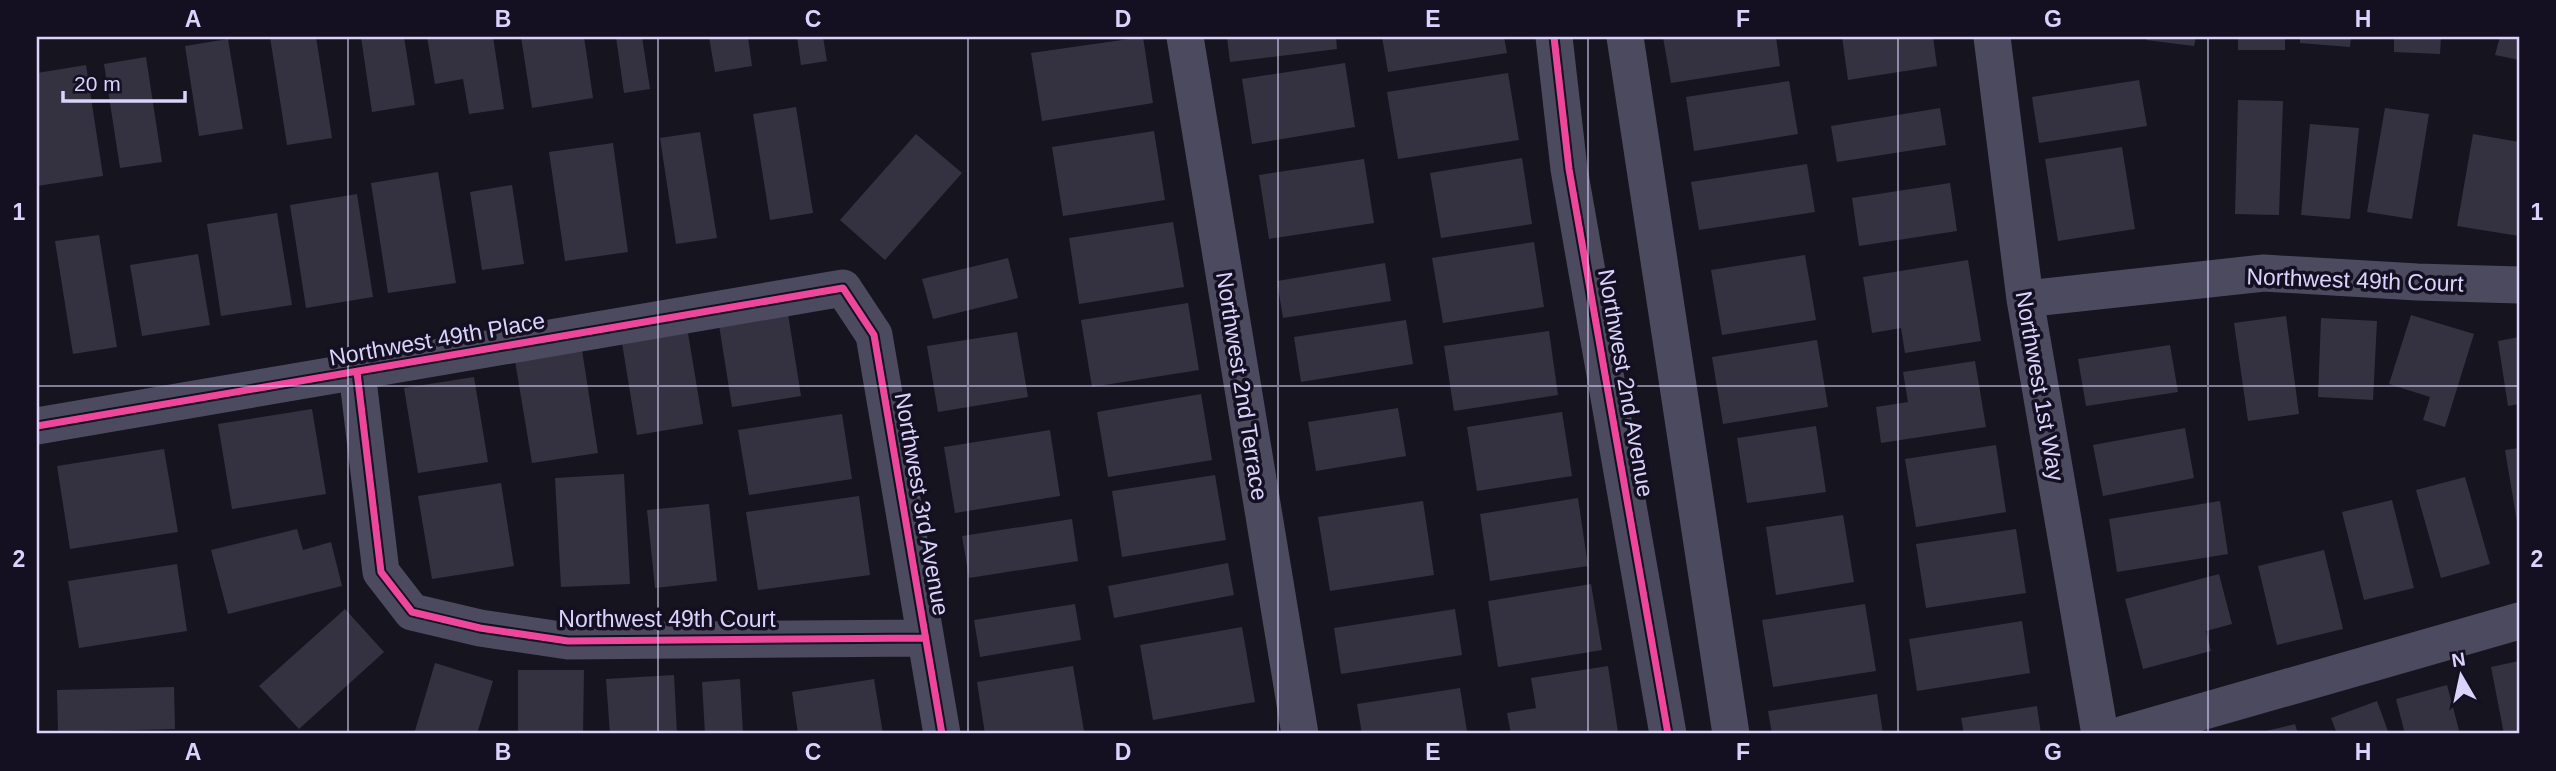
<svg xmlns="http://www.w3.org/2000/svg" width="2556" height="771" viewBox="0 0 2556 771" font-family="Arial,sans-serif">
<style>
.building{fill:#343240}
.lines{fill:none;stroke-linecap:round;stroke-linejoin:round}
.street{stroke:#4c4a5e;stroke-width:37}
.cycleway-casing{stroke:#141022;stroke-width:11}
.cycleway{stroke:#ed469a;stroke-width:7}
.grid{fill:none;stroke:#dad4fc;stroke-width:2;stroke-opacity:0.55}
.labels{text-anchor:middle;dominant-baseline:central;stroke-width:7;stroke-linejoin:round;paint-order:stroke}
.street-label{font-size:23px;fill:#dad4fc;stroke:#141022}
.neatline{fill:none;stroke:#dad4fc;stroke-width:2.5}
.grid-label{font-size:23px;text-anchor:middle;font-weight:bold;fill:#dad4fc}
</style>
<rect width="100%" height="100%" fill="#16141e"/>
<path class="building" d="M270,37h46l16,101 -45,7z
M361,37h43l11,68 -43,7z
M427,37h66l11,72 -35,5 -6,-35 -28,5z
M521,37h63l9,61 -61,10z
M616,37h26l8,52 -26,4z
M709,37h39l4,29 -37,6z
M797,37h26l4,24 -26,4z
M1143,37l10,66 -111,18 -11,-68z
M1227,37h109l1,12 -107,13z
M1382,37h122l3,16 -119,19z
M1663,37h113l4,29 -109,17z
M1842,37h91l4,29 -89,14z
M2147,37h49l-2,9 -48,-6z
M2238,37h47v13h-47z
M2300,37h51l-1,10 -50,-4z
M2394,37h47l-1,17 -46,-2z
M2500,37h19v23l-24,-5z
M228,39l15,90 -44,7 -14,-90z
M146,57l16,105 -42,6 -16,-104z
M1345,63l10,64 -103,17 -10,-65z
M86,65l17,111 -66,10v-113z
M1508,73l11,67 -121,19 -11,-67z
M2139,80l8,46 -108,17 -7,-46z
M1789,81l9,53 -104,17 -8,-54z
M2238,100l45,1 -4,114 -44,-1z
M796,107l17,106 -43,7 -17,-106z
M1940,108l6,37 -109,17 -6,-36z
M2385,108l44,6 -17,105 -45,-7z
M2310,124l49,4 -9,91 -49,-4z
M1154,131l11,69 -102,16 -11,-69z
M700,132l17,106 -41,6 -16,-106z
M916,134l46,39 -77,87 -45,-40z
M2473,134l46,8v94l-62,-10z
M613,143l15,109 -63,9 -16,-109z
M2122,147l13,82 -77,12 -13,-82z
M1522,158l10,66 -91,14 -11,-65z
M1364,159l10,64 -105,16 -10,-64z
M1807,164l8,48 -116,18 -8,-48z
M438,172l18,111 -68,10 -17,-110z
M1950,183l7,48 -98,15 -7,-48z
M512,185l12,79 -42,6 -12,-78z
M357,194l16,103 -67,11 -16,-103z
M277,213l15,92 -71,11 -14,-92z
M1173,222l11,65 -105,17 -10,-66z
M99,235l18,112 -44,7 -18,-113z
M1534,242l10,65 -101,16 -11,-65z
M198,254l12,71 -68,11 -12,-71z
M1805,255l11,65 -94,15 -11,-65z
M1008,258l10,40 -85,21 -11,-40z
M1968,260l13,81 -76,12 -4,-25 -29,5 -9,-56z
M1385,263l6,38 -108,17 -6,-37z
M1188,303l11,67 -107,17 -11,-67z
M788,314l13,82 -69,11 -13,-82z
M2411,315l63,19 -29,93 -22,-7 7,-23 -41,-13z
M2286,316l13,98 -51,7 -14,-98z
M2321,318l56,3 -4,79 -55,-3z
M1406,320l7,44 -112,18 -7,-45z
M1549,331l9,64 -104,16 -10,-65z
M1017,332l11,65 -90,15 -11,-66z
M688,333l15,91 -66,11 -15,-92z
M2519,337v67l-11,2 -10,-65z
M1817,340l11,67 -105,17 -11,-67z
M2170,345l8,47 -92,14 -8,-47z
M582,350l16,103 -66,10 -17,-102z
M1975,361l11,66 -105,16 -5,-36 32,-5 -5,-30z
M474,377l14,85 -70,11 -14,-85z
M1201,394l11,66 -104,17 -11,-65z
M1398,408l8,48 -90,15 -8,-49z
M312,409l14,85 -94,15 -14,-85z
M1562,412l10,64 -95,15 -10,-64z
M842,414l10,65 -103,16 -11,-65z
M1816,426l10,66 -79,11 -10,-65z
M2185,428l9,50 -91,18 -10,-51z
M1050,430l10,66 -105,17 -11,-66z
M1996,445l10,67 -90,15 -11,-68z
M2519,448v79l-1,1 -13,-78z
M164,449l14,83 -108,17 -13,-83z
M624,474l6,110 -69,3 -6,-109z
M1215,475l11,65 -104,17 -10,-66z
M2465,477l25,87 -49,14 -25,-88z
M501,483l13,83 -82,13 -14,-83z
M859,496l11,79 -112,15 -12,-78z
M1578,498l10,68 -98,15 -10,-67z
M2392,500l22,88 -50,12 -22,-88z
M1423,501l11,74 -104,16 -12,-74z
M2220,501l8,53 -111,18 -8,-53z
M709,504l8,77 -62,7 -8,-78z
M1843,515l11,67 -78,13 -10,-68z
M1072,519l6,42 -109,17 -7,-42z
M297,529l6,21 28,-8 11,44 -114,28 -17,-64z
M2016,529l10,64 -100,15 -10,-64z
M2324,550l19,79 -66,16 -19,-79z
M1228,563l6,32 -120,23 -6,-32z
M177,564l10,67 -108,17 -11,-67z
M2219,574l13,50 -26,7 5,20 -68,18 -18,-70z
M1591,584l11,66 -104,17 -10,-66z
M1075,604l6,36 -101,17 -6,-37z
M1865,604l11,67 -103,16 -11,-67z
M345,609l39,43 -85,77 -40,-43z
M1455,609l7,46 -121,19 -7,-46z
M2022,621l8,52 -113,18 -8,-52z
M1242,627l13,75 -102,18 -13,-75z
M2519,661v73h-15l-13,-67z
M435,663l58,18 -16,53h-63z
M1073,666l11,65 -21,3h-78l-8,-52z
M1608,666l10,66 -16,2h-91l-4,-21 29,-5 -5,-30z
M518,670h66l-1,64h-65z
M674,675l3,59h-67l-4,-55z
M740,679l3,55h-38l-3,-52z
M874,679l9,55h-85l-6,-42z
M2447,685l13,49h-55l-9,-35z
M174,687l1,42 -117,3 -1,-42z
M1460,688l7,43 -20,3h-85l-5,-30z
M1877,694l6,40h-111l-4,-23z
M2377,701l12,33h-52l-6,-16z
M2037,706l4,28h-77l-3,-16z
M2295,724l3,10h-40v-1z"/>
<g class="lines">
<path class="street" d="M1185,37l115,697
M1554,37l15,132 99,565
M1625,37l106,697
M1992,37l33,262 75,435
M2025,299l239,-26 153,9 102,3
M357,372l24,200 31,40 68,16 88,13 357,-3
M37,426l806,-138 31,47 68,399
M2124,734l395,-113"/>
<defs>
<path id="cycleway" d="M1554,37l15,132 99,565
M357,372l24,200 31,40 68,16 88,13 357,-3
M37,426l806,-138 31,47 68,399"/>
</defs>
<use href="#cycleway" class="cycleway-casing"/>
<use href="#cycleway" class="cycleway"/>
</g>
<path class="grid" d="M348,37v697M658,37v697M968,37v697M1278,37v697M1588,37v697M1898,37v697M2208,37v697M37,386h2482"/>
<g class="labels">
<g class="street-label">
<text transform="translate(2355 280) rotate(2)">Northwest 49th Court</text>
<text transform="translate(437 339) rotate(-10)">Northwest 49th Place</text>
<text transform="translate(1626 383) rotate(80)">Northwest 2nd Avenue</text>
<text transform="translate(1242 386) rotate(81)">Northwest 2nd Terrace</text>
<text transform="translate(2040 386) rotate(80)">Northwest 1st Way</text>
<text transform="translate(922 504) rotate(80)">Northwest 3rd Avenue</text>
<text x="667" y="619">Northwest 49th Court</text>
</g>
</g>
<rect width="2556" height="771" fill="none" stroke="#141022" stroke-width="77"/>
<g transform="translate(2461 676) rotate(351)" stroke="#141022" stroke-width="5" paint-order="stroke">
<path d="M0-5L12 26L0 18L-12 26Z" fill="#dad4fc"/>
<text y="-10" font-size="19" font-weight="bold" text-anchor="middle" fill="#dad4fc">N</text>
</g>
<path d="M63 91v10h122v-10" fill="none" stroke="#dad4fc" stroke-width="3.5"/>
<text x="74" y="91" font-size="21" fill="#dad4fc" stroke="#141022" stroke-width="5" paint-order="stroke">20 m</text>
<rect x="38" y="38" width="2480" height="694" class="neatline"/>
<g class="grid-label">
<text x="193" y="27">A</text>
<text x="503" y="27">B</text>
<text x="813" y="27">C</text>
<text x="1123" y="27">D</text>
<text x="1433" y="27">E</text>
<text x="1743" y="27">F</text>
<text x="2053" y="27">G</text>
<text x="2363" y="27">H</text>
<text x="19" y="220">1</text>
<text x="2537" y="220">1</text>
<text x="19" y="567">2</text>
<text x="2537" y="567">2</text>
<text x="193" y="760">A</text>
<text x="503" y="760">B</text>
<text x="813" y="760">C</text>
<text x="1123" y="760">D</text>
<text x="1433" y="760">E</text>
<text x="1743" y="760">F</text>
<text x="2053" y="760">G</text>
<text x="2363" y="760">H</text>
</g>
</svg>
